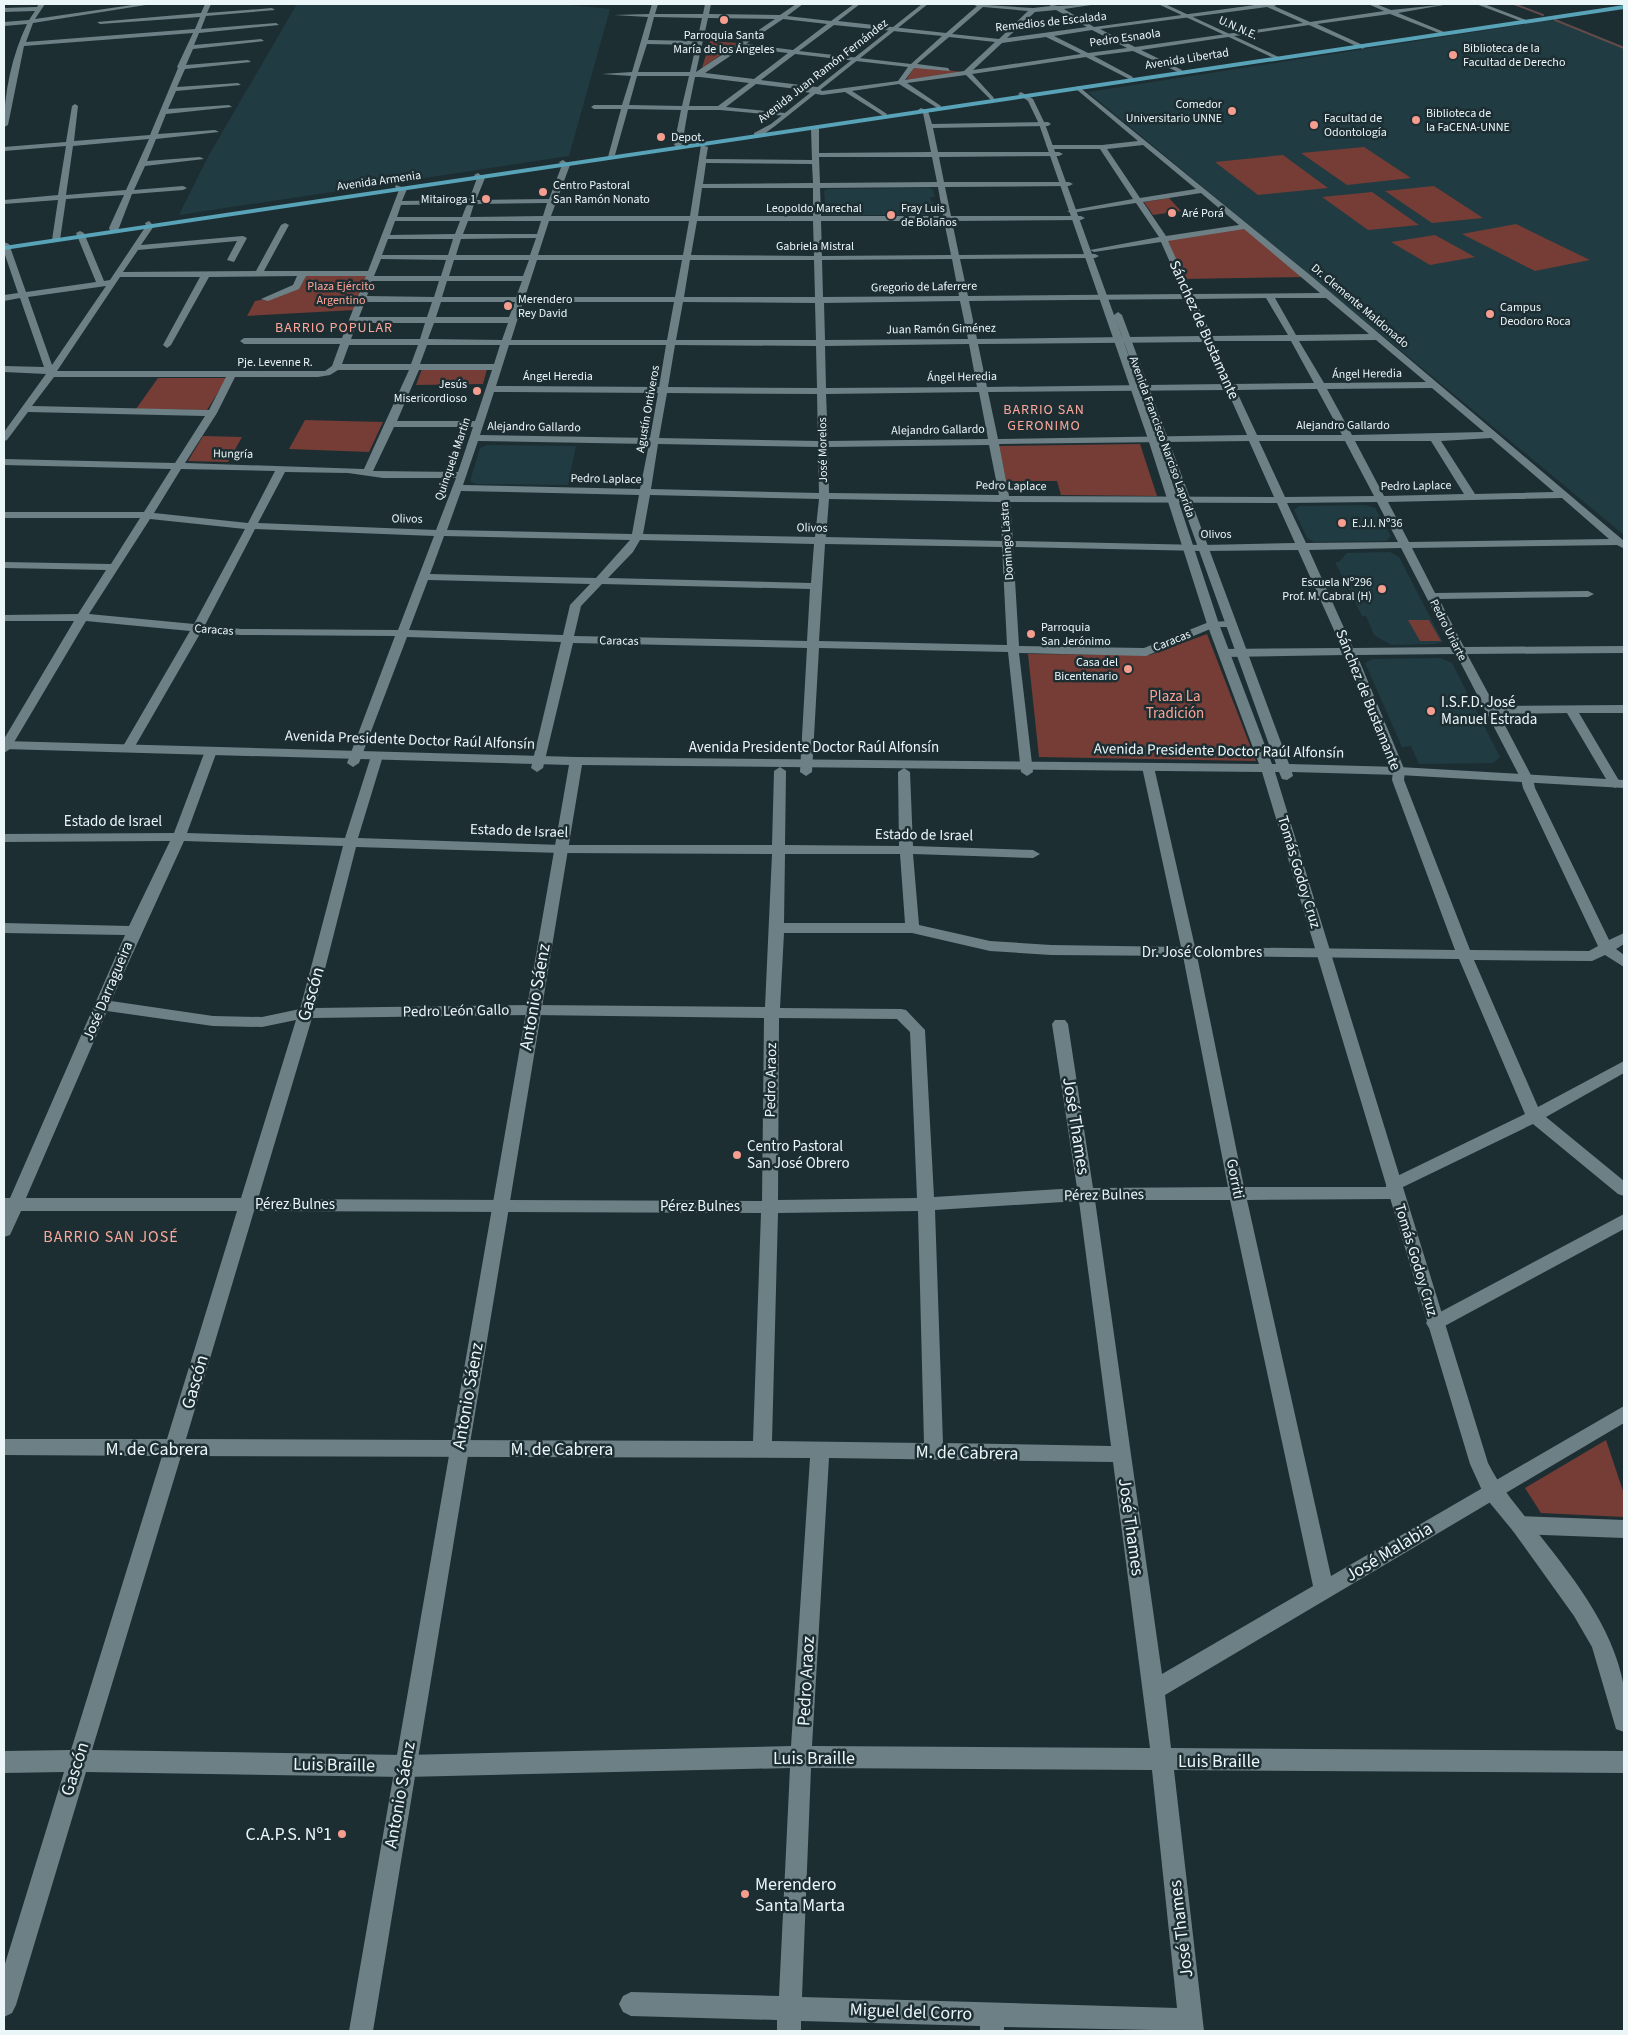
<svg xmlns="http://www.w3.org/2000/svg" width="1628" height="2035" viewBox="0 0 1628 2035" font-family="'Source Sans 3',sans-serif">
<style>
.built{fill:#213b42}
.green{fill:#753d35}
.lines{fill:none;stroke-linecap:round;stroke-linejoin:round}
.stream{stroke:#624b4b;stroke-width:2}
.street{fill:#6d8086;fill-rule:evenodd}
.secondary{fill:#6d8086;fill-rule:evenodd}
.primary{fill:#58a3b7;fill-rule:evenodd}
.poi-dot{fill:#f59d8f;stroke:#1d2e33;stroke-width:2}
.labels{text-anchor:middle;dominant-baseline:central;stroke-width:5;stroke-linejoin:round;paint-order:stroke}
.far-street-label{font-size:12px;fill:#ebf6f9;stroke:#1d2e33}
.far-poi-label{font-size:12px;fill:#ebf6f9;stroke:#1d2e33;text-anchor:start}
.far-park-label{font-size:12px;fill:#ffa395;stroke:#1d2e33}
.far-neighbourhood-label{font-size:14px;letter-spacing:1px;fill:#faa79a;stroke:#1d2e33}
.street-label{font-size:15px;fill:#ebf6f9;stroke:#1d2e33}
.park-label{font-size:15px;fill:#ffa395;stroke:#1d2e33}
.poi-label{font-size:15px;fill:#ebf6f9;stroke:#1d2e33;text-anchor:start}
.neighbourhood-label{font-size:16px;letter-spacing:1px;fill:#faa79a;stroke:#1d2e33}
.near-street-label{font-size:18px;fill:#ebf6f9;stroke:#1d2e33}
.near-poi-label{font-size:18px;fill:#ebf6f9;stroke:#1d2e33;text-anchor:end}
</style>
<rect width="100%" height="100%" fill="#1d2e33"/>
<path class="built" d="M297,4h264l49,5 -41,147 -390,59 30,-60z
M1552,20l72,29v486l-536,-443z
M929,188l4,2 2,7h-5l1,5h3l-2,2 2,11h-108l-2,-24 4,-2z
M487,445l89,1 -8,39 -92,-1 -6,-3 10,-33z
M1365,505l10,3 16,28 -5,5 -72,1 -7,-4 -13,-28 5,-4z
M1390,552l9,5 44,85 -8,2 -44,1 -17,-10 -8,-19h-4l-27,-54h4l8,-9z
M1441,658l11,5 48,94 -7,6 -74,1 -8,-18 -9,1 -37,-84 8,-4z"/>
<path class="green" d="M710,41l28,2 -36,25z
M915,66l47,6 -56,8z
M1364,147l47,31 -64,7 -46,-32z
M1283,155l45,33 -70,7 -43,-33z
M1434,186l49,32 -51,5 -47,-32z
M1372,192l47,33 -51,5 -46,-33z
M1169,198l12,13 -28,4 -9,-13z
M1516,224l74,36 -55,11 -73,-37z
M1245,226l62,51 -126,2 -18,-41z
M1435,235l40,22 -45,8 -39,-23z
M305,275h63l-14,35 -107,6 8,-15 25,-5z
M422,369h65l-4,15 -67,1z
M158,378h69l-20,32 -71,-1z
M305,420l78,2 -14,30 -80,-3z
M203,436l39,1 -14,25 -40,-1z
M1140,444l17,52 -96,-1 -4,-14h-51l-7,-35z
M1408,620h21l12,21h-21z
M1207,634l49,127 -217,-4 -11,-103 122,1z
M1606,1440l18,54v23l-83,-4 -16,-25z"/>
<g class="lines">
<path class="stream" d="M1514,4l29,11
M1555,20l69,28"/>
<path class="street" d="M39,4h6l-10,15 104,-15h13l-119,19 -7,19 169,-13 5,-12 -100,7 -3,-2 104,-9 4,-9h6l-4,9 65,-5 3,2 -69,6 -5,13 75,-6 3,2 -80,8 -5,12 67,-6 3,2 -71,8 -7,16 62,-5 3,2 -66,7 -8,18 61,-4 3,2 -65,6 -8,18 61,-4 3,2 -66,7 -8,20 57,-4 4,2 -63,7 -9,22 53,-4 4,2 -59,7 -11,24 49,-4 4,2 -4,2 -51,4 -15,39h-6l-2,-5 15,-33 -58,4 -6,41 -4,2 -4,-2 6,-40 -54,4v-4l54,-5 8,-49 -62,5v-4l62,-5 6,-36 3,-2 3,2 -4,35 76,-6 28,-67 -1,-1 16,-34 -169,13 -16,79 -4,2c0,-34 8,-72 23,-103l-23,2v-4l25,-2 6,-9 -31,1v-4l33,-1zM149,139l-23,51 -60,5 7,-49z
M652,4h6l-3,10h48l2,-10h6l-2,10 71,1 16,-11h7l-16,12 44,5 23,-17h6l-22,17 108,12 31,-27 -6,-2 62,4 18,-2 -3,-2 10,2 40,-2 -34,5 30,18 168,-23h17l-5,2 36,16 74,-11 -16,-7h8l15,6 58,-6 -51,9 51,21 -5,1 -54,-21 -73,10 48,22 -2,3 -54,-24 -168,25 41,20 -2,3 -47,-22 -39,5 39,21 -2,3 -45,-23 -114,17 22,24 -2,3 -26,-26 -59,8 34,23 -2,3 -40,-25 -47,7 35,23 -2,3 -40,-25 -23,3 -17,-3v-2l-49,-6 -30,23 59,6 2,3 -67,-6h-32l-6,35 -4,2 -4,-2 7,-35 -53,-1 -13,46 -7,2 13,-48h-27l-3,-2 3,-2h28l9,-29 -29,-2 30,-2 16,-55 -34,-2 35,-1zM983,7l45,4 -29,28 -47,-5zM1267,7l36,16 -168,24 -35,-18zM1056,10l31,17 -80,11 28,-26zM654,17l48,1 -5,23 -49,-1zM708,18l67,1 -79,53zM783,19l44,5 -34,26 -47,-6zM834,25l108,11 -31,28 -112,-13zM1092,30l35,18 -39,5 -34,-17zM949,37l46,5 -31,29 -59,9 9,-12 36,3 -2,-3 -31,-4zM1046,37l35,17 -108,16 29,-27zM647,44l49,1 -6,27h-52zM742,48h1l45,5 -34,26 -49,-6zM795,54l113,13 -10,14 -76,10 -5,-4 -56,-7zM637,76h52l-7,30 -53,-1zM695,77h5l49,6 -31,23h-29z
M1476,4h8l47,18 -5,1z
M1078,86l232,189 314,266 -1,7 -6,-3 -205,3 23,45 153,-2 6,3 -6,3 -149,2 25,48 160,-1v7l-157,1 28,52 129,-1v8h-45l42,71 -6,4 -6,-4 -42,-71 -68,1 34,65 2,9 74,152 15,-7v11l-8,5 8,6v12l-19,-12 -13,6 -118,-1 64,147 86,-46v12l-78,44 78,64v15l-6,-2 -85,-70 -132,64 2,5 -2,4 -6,2 -148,1 84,376 293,-170v17l-459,272 6,53 453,3v22l-450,-3 30,261 -200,-4v4h-24v-5l-179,-5v10h-24v-11l-146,-4 -8,-4 -4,-8 4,-8 8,-4 148,4 11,-228 -385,9 -319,-5 -70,233 -4,8 -8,4v-50l60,-195 -60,1v-22l67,-1 91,-294 -158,-1v-16h163l70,-228h-216l-11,24 -6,2v-39h6l115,-263 -121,-2v-10l125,3 41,-85 -166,1v-8l170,-1 31,-82 6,-4 6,4 -30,82 158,5 26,-82 6,-4 6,4 -25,82 204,7h210l2,-74 6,-4 6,4 -1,74 114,1 -1,-74 6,-4 6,4 3,74 120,4 7,4 -7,4 -120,-4 6,71 71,16 61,4 130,2 -39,-180 6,-4 6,4 41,180 260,3 -63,-170 1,-9 -48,-116 -121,2 -6,-4 6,-4 118,-1 -44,-98 -95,1 -190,-4 6,99 125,2 65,-26 21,-1 6,3 -6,3h-15l-69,29 -127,-3 14,119 -6,4 -6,-4 -13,-120 -189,-4 -7,124 -6,4 -6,-4 7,-124 -234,-5 -30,125 -6,4 -6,-4 30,-126 -154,-5 -48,126 -6,4 -6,-4 48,-127 -154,-1 -40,-3 -67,116 -6,4 -6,-4 68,-117 -104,-10 -76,128 -6,4v-14l70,-118h-70v-6l74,-1 28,-44 -102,-2v-6l107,2 29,-46h-136v-6h140l27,-43 -167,-4v-6l171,4 30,-47 -177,-4 -21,28 -3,1v-9l42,-58 -42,-2v-6l40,1 -24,-69 -16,3v-6l14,-2 -14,-41v-10l5,2 17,48 70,-10 -20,-49 4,-2 4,2 20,48 6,-1 36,-54 -1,-3 4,-2 5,5 -13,19 102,-9 4,2 -13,24 -7,-2 10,-19 -99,9 -15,22 133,-1 25,-46 4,-2 4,2 -25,46h104l31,-81 -4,-3 1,-2 11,4 -5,12 67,-1 8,-22 -3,-3 4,-2 7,5 -9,22 73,-1 13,-34 -3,-3 4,-2 7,5 -19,51h139l11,-71 7,2 -2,12 106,1 -1,-31 4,-2 4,2v24l112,-1 -8,-39 -5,-3 3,-2 7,3 4,13 116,-2 3,2 -3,2 -115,2 5,24h121l4,2 -4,2 -120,1 5,25h125l4,2 -4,2 -124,1 6,29h130l4,2 -4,2 -129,1 7,34 136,-1 4,2 -4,2 -135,1 8,37 216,-2 -23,-52 -67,10 -4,-2 69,-13 -23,-34 -65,10 -4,-2 66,-12 -33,-50h-51l-3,-4h56l36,-4 -62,-52zM1143,145l53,44 -56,9 -33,-49zM819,157h113l5,25 -117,1zM706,163l106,1 1,19 -110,1zM938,187l5,29h-122l-1,-28zM702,188h111v28h-115zM1201,193l38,32 -73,11 -23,-34zM547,203l-4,13 -73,1 4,-13zM467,204l-5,13h-65l4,-12zM395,221h65l-5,13 -65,1zM468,221h73l-4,13h-74zM549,221h140l-6,34h-145zM697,221h116l1,35 -123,-1zM821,221h123l7,34 -129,1zM1244,229l76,64 -128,1 -24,-53zM536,238l-6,17h-74l5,-16zM388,239h65l-5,16h-66zM381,259l65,1 -5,16h-67zM952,259l7,37 -136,1 -1,-37zM454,260h75l-6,16h-74zM537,260h145l-7,37h-150zM690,260h124l1,37h-131zM297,276l-4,9 -32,14 7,2 31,-12 7,-13h60l-24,62h-98l-4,3 4,3h96l-8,22 -7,5h-268l63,-94h80l-37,68 4,3 4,-3 38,-68zM372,281h67l-5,16 -67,-1zM447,281h75l-6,16h-74zM106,286l-54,79 -24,-68zM1266,298l22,37 -76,1 -17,-37zM1275,298h51l43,36 -73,1zM1186,299l17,37 -226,3 -8,-38zM960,301l8,38 -143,1 -1,-37zM365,302h67l-5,15h-68zM441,302h74l-6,15h-73zM523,302h151l-7,38h-156zM683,302l132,1 1,37h-140zM357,323h68l-5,16h-69zM434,323h74l-6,17 -74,-1zM1376,340l50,42 -102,1 -25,-42zM1214,341h77l23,42 -81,1zM1205,342l19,42 -237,3 -9,-43zM969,344l8,43 -151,1 -1,-42zM349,345h69l-7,19h-69zM427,345h73l-6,19h-74zM509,345h157l-7,42 -163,-1zM675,345l141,1 1,42 -149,-1zM338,370h71l-45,99 -179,-6 32,-50 18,-36h83l12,-2zM419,370h73l-17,51h-78zM54,377h172l-17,33 -177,-4zM1432,388l52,44 -132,3 -25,-46zM1317,389l25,46h-85l-21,-45zM1227,390l20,45 -249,4 -10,-47zM494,392l164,1 -8,45 -170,-3zM979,392l9,47 -160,2 -2,-47zM667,393l150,1 1,47 -159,-3zM394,427h79l-15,45 -85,-1zM1491,438l63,54 -79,2 -34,-53zM478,441l171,3 -9,45 -177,-4zM1249,441l25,56 -265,-1 -10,-52zM1259,441h86l29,55 -89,1zM1355,441h76l33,53 -80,2zM658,444l160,3 1,46 -168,-4zM989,445l10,50 -170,-2 -1,-46zM181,469l94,2 -27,52 -94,-10zM285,472l63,1 35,5h73l-20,52 -178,-7zM461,491l178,4 -7,39 -185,-4zM650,495l169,4 -4,38 -172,-3zM1562,498l47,41 -200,3 -21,-40zM829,499l171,3 2,39 -176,-4zM1010,502l267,1 18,40 -92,2 -190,-4zM1377,502l21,40 -92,1 -19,-40zM150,519l95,10 -51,95 -105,-10zM255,529l179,7 -36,94 -157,-1 -36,-4zM444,536l186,4 -34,38 -166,-4zM640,540l174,4 -3,39 -203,-5 25,-26zM825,544l177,3 5,98 -188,-4zM1401,548l51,99 -99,1 -44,-98zM428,580l162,4 -20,21 -7,30 -154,-5zM602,584l208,5 -3,52 -233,-5 7,-30zM1456,654l65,125 2,9 75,158 -9,5 -119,-1 -66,-170 1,-9 -48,-116zM184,841l159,5 -43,163 -38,8 -49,-1 -102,-15zM356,847l206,6 210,1 -7,153 -232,-2 -218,3zM785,854h115l5,69h-121zM784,933h128l78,18 61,4 132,1 45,231 -135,1 -25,-164 -3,-4h-10l-3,4 25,164 -143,9 -9,-167 -19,-20 -5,-1 -121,-1zM1197,956l262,3 66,155 -138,67 -1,6h-142zM107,1011l106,15 49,1 34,-7 -55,178h-215zM533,1015l231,3 -2,183 -504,-2 54,-181zM779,1018l118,1 13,13 7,166 -139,2zM1095,1200h135l83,386 -151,88zM1079,1201l32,245 -168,-3 -8,-233zM254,1211l507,2 -8,228 -567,-2zM918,1211l6,232 -152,-2 6,-228zM181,1456l629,2 -19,288 -386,9 -313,-5zM829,1458l284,4 37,286 -338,-2zM811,1768l341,2 25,238 -375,-11z
M1624,1214v15l-183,99 -6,2 -6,-2 -3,-5 3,-5z
M1520,1516l104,4v18l-104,-4 -7,-3 -3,-6 3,-6z"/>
<path class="secondary" d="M922,4h6l-153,122 -15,11h-6v-4l17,-9z
M1158,4h7l118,55 -5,1z
M1021,92l12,7 12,25 69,191 4,-3 4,3 167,449 110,3 225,13v8l-225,-13 -107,-3 1,4 -6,4 -5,-1 -3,-7h-4l213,691c11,22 25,38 39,56 39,50 86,104 97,168 3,14 0,31 0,45l-8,-3 -24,-82 -18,-31 -61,-85 -28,-34 -15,-33 -208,-692 -680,-7 -209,1266h-24l220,-1266 -565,-16v-8l572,16 683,7 -52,-140 -59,-185 -109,-315 -11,-23 -10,-7zM1115,317l161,447h-4l-53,-140 -61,-185z"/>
<path class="primary" d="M1624,5v4l-1620,241v-4z"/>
</g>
<g class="poi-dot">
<circle cx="724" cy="20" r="5"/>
<circle cx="1453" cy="55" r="5"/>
<circle cx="1232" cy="111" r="5"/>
<circle cx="1416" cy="120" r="5"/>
<circle cx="1314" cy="125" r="5"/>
<circle cx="661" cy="137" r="5"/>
<circle cx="543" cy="192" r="5"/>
<circle cx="486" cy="199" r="5"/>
<circle cx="1172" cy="213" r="5"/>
<circle cx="891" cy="215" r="5"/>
<circle cx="508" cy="306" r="5"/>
<circle cx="1490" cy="314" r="5"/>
<circle cx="477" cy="391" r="5"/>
<circle cx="1342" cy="523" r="5"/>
<circle cx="1382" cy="589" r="5"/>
<circle cx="1031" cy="634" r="5"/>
<circle cx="1128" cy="669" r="5"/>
<circle cx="1431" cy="711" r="5"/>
<circle cx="737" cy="1155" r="5"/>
<circle cx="342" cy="1834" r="5"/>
<circle cx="745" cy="1894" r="5"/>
</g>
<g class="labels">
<g class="far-street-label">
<text transform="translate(1051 22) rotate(-6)">Remedios de Escalada</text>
<text transform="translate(1238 28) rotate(24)">U.N.N.E.</text>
<text transform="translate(1125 38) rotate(-8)">Pedro Esnaola</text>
<text transform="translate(1187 59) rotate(-9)">Avenida Libertad</text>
<text transform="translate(823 71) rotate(-38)">Avenida Juan Ramón Fernández</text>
<text transform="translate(379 181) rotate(-8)">Avenida Armenia</text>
<text x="814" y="208">Leopoldo Marechal</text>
<text x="815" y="246">Gabriela Mistral</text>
<text transform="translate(924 287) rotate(-1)">Gregorio de Laferrere</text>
<text transform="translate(1360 306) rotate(40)">Dr. Clemente Maldonado</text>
<text transform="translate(941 329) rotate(-1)">Juan Ramón Giménez</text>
<text x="275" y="362">Pje. Levenne R.</text>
<text transform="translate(1367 374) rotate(-1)">Ángel Heredia</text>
<text x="558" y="376">Ángel Heredia</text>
<text transform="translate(962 377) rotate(-1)">Ángel Heredia</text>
<text transform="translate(648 409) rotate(-80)">Agustín Ontiveros</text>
<text x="1343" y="425">Alejandro Gallardo</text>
<text transform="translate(534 427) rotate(1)">Alejandro Gallardo</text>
<text transform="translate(938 430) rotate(-1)">Alejandro Gallardo</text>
<text transform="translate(1162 437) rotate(70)">Avenida Francisco Narciso Laprida</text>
<text transform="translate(823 450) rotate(-91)">José Morelos</text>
<text transform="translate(233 454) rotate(1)">Hungría</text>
<text transform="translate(453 459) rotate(-71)">Quinquela Martin</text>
<text transform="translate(606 479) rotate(1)">Pedro Laplace</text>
<text transform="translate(1011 486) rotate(1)">Pedro Laplace</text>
<text transform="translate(1416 486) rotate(-1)">Pedro Laplace</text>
<text transform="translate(407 519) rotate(1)">Olivos</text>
<text transform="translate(812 528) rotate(1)">Olivos</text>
<text x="1216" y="534">Olivos</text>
<text transform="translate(1007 541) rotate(-94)">Domingo Lastra</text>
<text transform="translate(214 630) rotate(4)">Caracas</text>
<text transform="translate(1448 630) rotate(63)">Pedro Uriarte</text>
<text transform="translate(619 641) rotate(1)">Caracas</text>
<text transform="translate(1172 641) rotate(-22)">Caracas</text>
</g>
<g class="far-poi-label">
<text x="724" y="35" text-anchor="middle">Parroquia Santa<tspan x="724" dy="14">María de los Ángeles</tspan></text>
<text x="1463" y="48">Biblioteca de la<tspan x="1463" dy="14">Facultad de Derecho</tspan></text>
<text x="1222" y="104" text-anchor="end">Comedor<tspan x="1222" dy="14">Universitario UNNE</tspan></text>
<text x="1426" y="113">Biblioteca de<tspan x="1426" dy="14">la FaCENA-UNNE</tspan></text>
<text x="1324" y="118">Facultad de<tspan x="1324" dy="14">Odontología</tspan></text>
<text x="671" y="137">Depot.</text>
<text x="553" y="185">Centro Pastoral<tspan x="553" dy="14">San Ramón Nonato</tspan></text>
<text x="476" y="199" text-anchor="end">Mitairoga 1</text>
<text x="901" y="208">Fray Luis<tspan x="901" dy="14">de Bolaños</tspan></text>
<text x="1182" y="213">Aré Porá</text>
<text x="518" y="299">Merendero<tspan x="518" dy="14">Rey David</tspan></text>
<text x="1500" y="307">Campus<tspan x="1500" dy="14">Deodoro Roca</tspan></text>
<text x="467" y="384" text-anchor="end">Jesús<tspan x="467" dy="14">Misericordioso</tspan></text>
<text x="1352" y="523">E.J.I. Nº36</text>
<text x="1372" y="582" text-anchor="end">Escuela Nº296<tspan x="1372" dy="14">Prof. M. Cabral (H)</tspan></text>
<text x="1041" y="627">Parroquia<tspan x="1041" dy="14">San Jerónimo</tspan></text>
<text x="1118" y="662" text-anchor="end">Casa del<tspan x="1118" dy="14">Bicentenario</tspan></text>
</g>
<g class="far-park-label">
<text x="341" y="286">Plaza Ejército<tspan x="341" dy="14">Argentino</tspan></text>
</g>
<g class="far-neighbourhood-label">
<text x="334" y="328">BARRIO POPULAR</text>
<text x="1044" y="410">BARRIO SAN<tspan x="1044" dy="16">GERONIMO</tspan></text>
</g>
<g class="street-label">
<text transform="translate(1204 330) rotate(66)">Sánchez de Bustamante</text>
<text transform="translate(1368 700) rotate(68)">Sánchez de Bustamante</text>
<text transform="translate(410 740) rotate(2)">Avenida Presidente Doctor Raúl Alfonsín</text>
<text x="814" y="747">Avenida Presidente Doctor Raúl Alfonsín</text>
<text transform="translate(1219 751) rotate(1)">Avenida Presidente Doctor Raúl Alfonsín</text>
<text x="113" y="821">Estado de Israel</text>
<text transform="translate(519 831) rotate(2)">Estado de Israel</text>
<text transform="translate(924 835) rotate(1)">Estado de Israel</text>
<text transform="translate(1299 872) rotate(73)">Tomás Godoy Cruz</text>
<text x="1202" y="952">Dr. José Colombres</text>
<text transform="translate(108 991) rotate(-67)">José Darragueira</text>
<text transform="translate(456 1011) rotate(-1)">Pedro León Gallo</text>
<text transform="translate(771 1080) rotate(-89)">Pedro Araoz</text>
<text transform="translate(1235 1179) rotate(79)">Gorriti</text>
<text transform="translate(1104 1195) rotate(-1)">Pérez Bulnes</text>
<text x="295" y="1204">Pérez Bulnes</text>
<text x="700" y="1206">Pérez Bulnes</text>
<text transform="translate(1416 1260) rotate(73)">Tomás Godoy Cruz</text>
</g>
<g class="park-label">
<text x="1175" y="696">Plaza La<tspan x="1175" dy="17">Tradición</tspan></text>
</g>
<g class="poi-label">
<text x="1441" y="702">I.S.F.D. José<tspan x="1441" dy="17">Manuel Estrada</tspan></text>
<text x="747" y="1146">Centro Pastoral<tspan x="747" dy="17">San José Obrero</tspan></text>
</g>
<g class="neighbourhood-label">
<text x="111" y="1237">BARRIO SAN JOSÉ</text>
</g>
<g class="near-street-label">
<text transform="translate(311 994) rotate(-74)">Gascón</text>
<text transform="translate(535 997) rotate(-80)">Antonio Sáenz</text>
<text transform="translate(1076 1126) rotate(81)">José Thames</text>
<text transform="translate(195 1382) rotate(-74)">Gascón</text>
<text transform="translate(468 1396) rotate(-80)">Antonio Sáenz</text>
<text x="157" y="1449">M. de Cabrera</text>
<text x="562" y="1449">M. de Cabrera</text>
<text transform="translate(967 1453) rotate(1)">M. de Cabrera</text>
<text transform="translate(1131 1527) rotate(82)">José Thames</text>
<text transform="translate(1389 1552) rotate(-31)">José Malabia</text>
<text transform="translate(806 1681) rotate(-87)">Pedro Araoz</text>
<text x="814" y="1758">Luis Braille</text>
<text x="1219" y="1761">Luis Braille</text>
<text transform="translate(334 1765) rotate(1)">Luis Braille</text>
<text transform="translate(75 1769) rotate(-72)">Gascón</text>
<text transform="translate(400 1795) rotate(-80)">Antonio Sáenz</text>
<text transform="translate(1181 1929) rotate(-97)">José Thames</text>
<text transform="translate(911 2012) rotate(2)">Miguel del Corro</text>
</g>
<g class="near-poi-label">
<text x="332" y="1834">C.A.P.S. Nº1</text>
<text x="755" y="1884" text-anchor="start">Merendero<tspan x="755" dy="21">Santa Marta</tspan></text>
</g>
</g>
<rect width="1628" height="2035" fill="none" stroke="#ebf6f9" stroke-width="10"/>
</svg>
